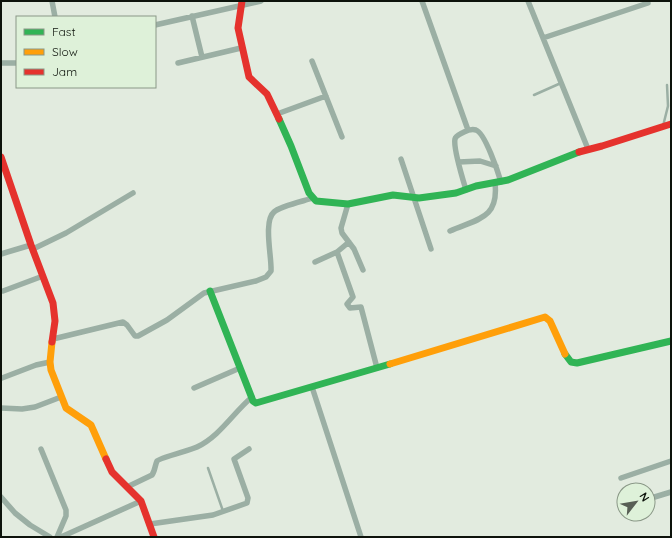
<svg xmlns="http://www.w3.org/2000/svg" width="672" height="538" viewBox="0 0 672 538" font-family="Quicksand,sans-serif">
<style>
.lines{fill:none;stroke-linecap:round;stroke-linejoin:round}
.lane{stroke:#9bafa4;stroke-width:2.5}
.street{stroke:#9bafa4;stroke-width:5.5}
.fast{stroke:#30b455;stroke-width:7}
.slow{stroke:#ff9f0a;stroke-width:7}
.jam{stroke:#e5322d;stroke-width:7}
</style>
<rect width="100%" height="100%" fill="#e2ebdf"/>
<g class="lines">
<path class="lane" d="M534,95l27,-12
M663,126l5,-20 -1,-21
M208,468l15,43"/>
<path class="street" d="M52,1l3,16
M422,1l46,129
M528,1l60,148
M192,16l10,41
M155,25l106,-24
M543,38l105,-35
M312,61l30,76
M1,63h16
M178,63l63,-15
M277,114l49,-18
M401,159l30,90
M459,162l21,-1 16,5
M466,190c-3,-10 -13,-42 -11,-51 1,-4 6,-5 9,-7 4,-2 8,-3 12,-2 9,3 22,42 25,52
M348,204l-7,24 1,5 12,16 9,21
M450,231c27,-12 49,-12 45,-48
M33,249l33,-16 67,-40
M337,252l16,45 -6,7 3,4 11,-1 16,61
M1,254l30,-9
M315,262l22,-10 12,-10
M3,291l40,-15
M53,339l70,-17 4,3 8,11h3l29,-16 37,-27 52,-12 10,-4 5,-6c1,-13 -8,-50 3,-59 6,-6 30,-11 39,-14
M2,378l34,-13 14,-3
M312,387l49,150
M194,388l46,-20
M1,408l21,1 13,-2 26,-10
M41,449l25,61v6l-9,21
M621,478l50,-17
M127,487l25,-12c3,-4 3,-10 5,-14 2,-3 34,-11 40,-14 23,-11 36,-34 55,-50
M1,497l14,16 15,12 20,12
M648,499l23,-7
M150,524l63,-9 34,-12 1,-5 -14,-39 15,-10
M61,537l80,-36"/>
<path class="fast" d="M279,119l12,27 18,47 7,8 32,3 45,-9 26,3 37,-5 20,-7 32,-6 71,-28
M210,291l43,110 3,2 134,-39
M565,354l6,8 6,1 94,-22"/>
<path class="slow" d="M52,342l-2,20 1,8 15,38 25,17 15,34
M390,364l155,-47 5,4 15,33"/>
<path class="jam" d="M242,1l-4,27 11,49 18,17 12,25
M579,152l23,-6 69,-22
M1,157l30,88 22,58 2,18 -3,21
M106,459l6,13 29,29 13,36"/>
</g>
<rect width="672" height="538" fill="none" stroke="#0d130b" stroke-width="4"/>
<rect x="16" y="16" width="140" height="72" fill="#def1d9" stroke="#8a9887"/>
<rect x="24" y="29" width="20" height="6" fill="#30b455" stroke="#8a9887"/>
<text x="52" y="36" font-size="12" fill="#0d130b">Fast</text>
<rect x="24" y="49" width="20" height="6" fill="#ff9f0a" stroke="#8a9887"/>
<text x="52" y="56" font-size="12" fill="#0d130b">Slow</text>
<rect x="24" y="69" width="20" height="6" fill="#e5322d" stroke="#8a9887"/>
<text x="52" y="76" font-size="12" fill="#0d130b">Jam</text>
<g transform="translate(636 502) rotate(59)"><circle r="19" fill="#def1d9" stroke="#8a9887"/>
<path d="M0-3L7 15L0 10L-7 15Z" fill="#585f55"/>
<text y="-6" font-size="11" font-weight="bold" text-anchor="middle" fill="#0d130b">N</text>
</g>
</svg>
